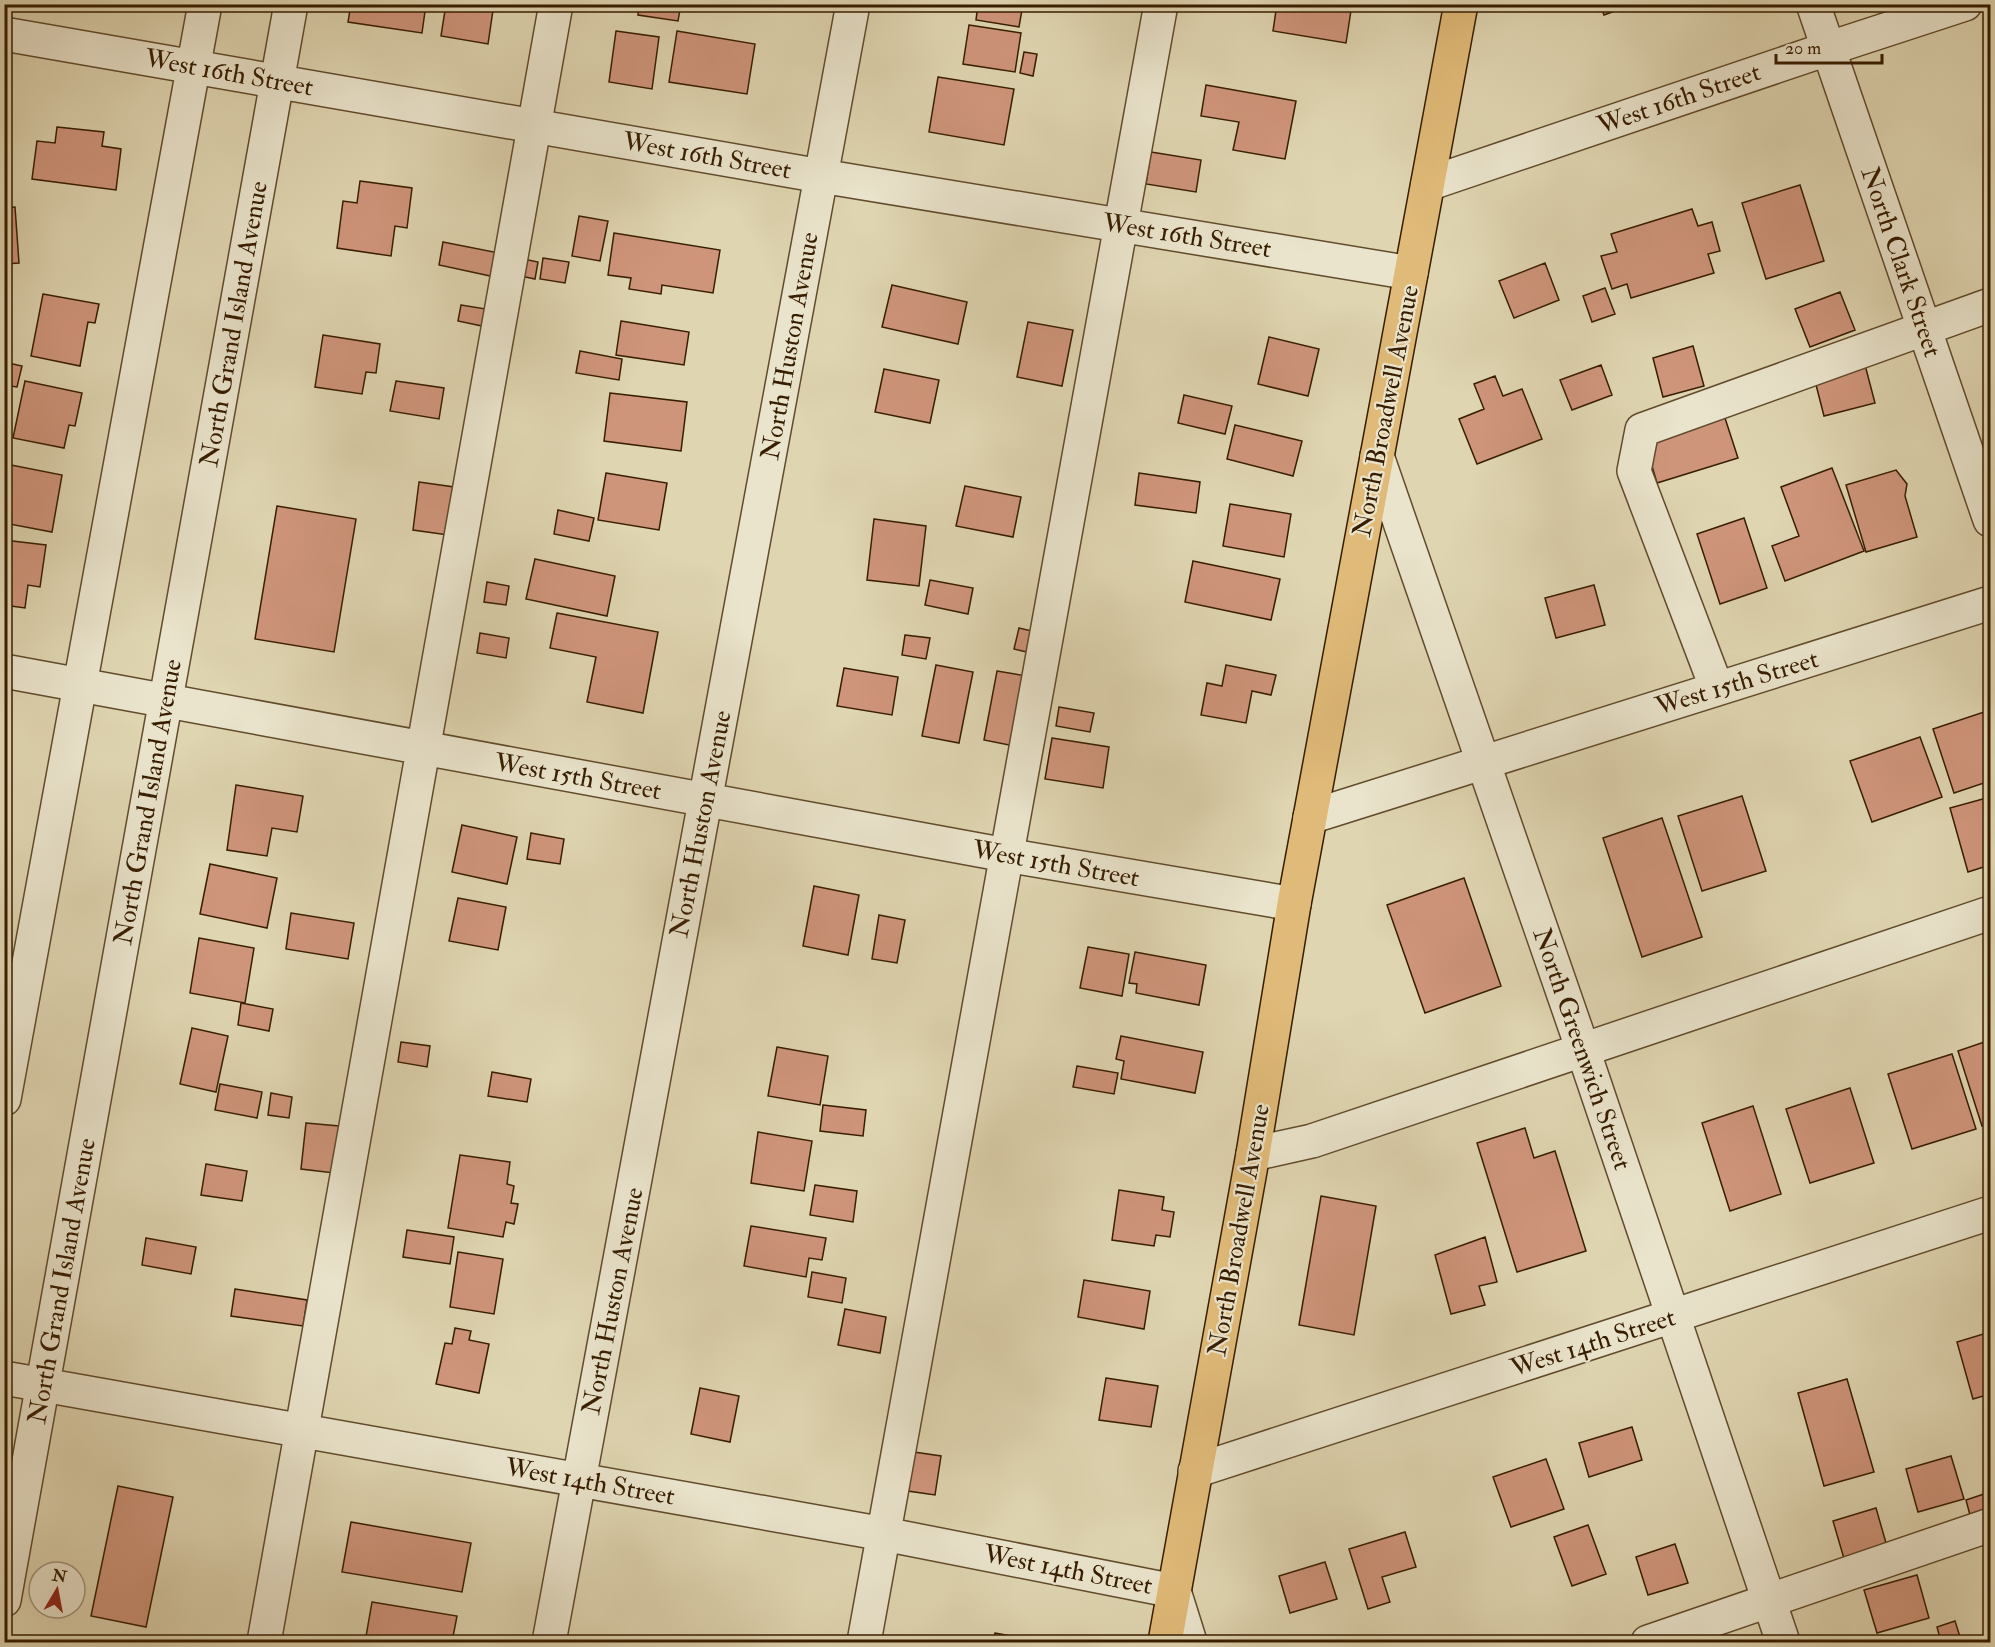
<svg xmlns="http://www.w3.org/2000/svg" width="1995" height="1647" viewBox="0 0 1995 1647" font-family="'IM FELL Double Pica',serif">
<style>
.building{fill:#cf957b;stroke:#371d00;stroke-width:1.5}
.lines{fill:none;stroke-linecap:round;stroke-linejoin:round}
.minor-casing{stroke:#614b2c;stroke-width:36}
.major-casing{stroke:#371d00;stroke-width:36}
.minor{stroke:#eae4cc;stroke-width:33}
.major{stroke:#e0ba78;stroke-width:33}
.labels{text-anchor:middle;dominant-baseline:central;stroke-width:4.5;stroke-linejoin:round;paint-order:stroke}
.street-label{font-size:26px;fill:#371d00;stroke:#eae4cc}
</style>
<rect width="100%" height="100%" fill="#dfd5b1"/>
<filter id="stains"><feTurbulence type="fractalNoise" baseFrequency=".00333" numOctaves="4"/><feColorMatrix values="0 0 0 0 .2 0 0 0 0 .09 0 0 0 0 .02 0 0 0 .5 -.17"/></filter>
<radialGradient id="worn" r=".72"><stop offset=".6" stop-color="#630" stop-opacity="0"/><stop offset="1" stop-color="#630" stop-opacity=".3"/></radialGradient>
<path class="building" d="M351,4h75l-4,29 -74,-11z
M446,4h14l33,6 -5,34 -47,-8z
M639,4h42l-3,17 -40,-6z
M978,4l44,6 -3,17 -43,-7z
M1277,4h75l-6,39 -73,-12z
M1600,4h34l-30,11z
M969,25l52,8 -6,39 -52,-8z
M616,31l43,6 -7,52 -43,-7z
M677,31l78,13 -8,50 -78,-12z
M1024,52l13,2 -4,22 -13,-3z
M938,77l76,12 -10,56 -75,-13z
M1206,85l90,16 -11,58 -52,-9 6,-28 -38,-6z
M57,127l47,5 -2,14 19,3 -5,41 -84,-11 5,-38 18,2z
M1151,152l50,8 -5,32 -50,-8z
M360,181l52,7 -5,40 -12,-2 -4,30 -54,-8 6,-47 14,2z
M1800,185l24,76 -58,18 -24,-76z
M15,207l4,56 -15,1v-56z
M1692,209l6,17 14,-4 8,29 -12,3 6,19 -83,25 -4,-14 -15,5 -11,-33 16,-4 -6,-18z
M579,216l29,5 -8,40 -28,-5z
M614,233l106,17 -7,43 -51,-8 -1,9 -32,-5 2,-11 -23,-3z
M443,242l56,11 -4,24 -56,-12z
M519,258l19,4 -3,17 -19,-4z
M543,258l26,4 -4,21 -25,-4z
M1545,263l14,37 -45,18 -15,-37z
M892,285l75,17 -9,42 -76,-17z
M1605,288l10,26 -23,8 -9,-26z
M1840,292l15,38 -45,17 -15,-38z
M43,294l56,10 -4,19 -7,-1 -8,44 -49,-10z
M461,305l25,4 -4,17 -24,-5z
M621,321l68,11 -5,33 -68,-10z
M1028,322l45,8 -11,56 -45,-9z
M323,335l57,9 -4,29 -10,-1 -4,22 -47,-7z
M1269,337l50,12 -11,47 -50,-12z
M1693,346l11,40 -41,11 -10,-39z
M580,351l42,8 -3,21 -43,-7z
M4,362l18,4 -5,21 -13,-2z
M1601,365l11,30 -40,15 -12,-30z
M1865,365l10,38 -51,13 -10,-39z
M884,369l55,11 -9,43 -55,-11z
M1495,376l8,20 19,-7 20,50 -65,25 -18,-45 25,-10 -10,-25z
M25,381l57,12 -7,33 -6,-1 -5,23 -51,-10z
M396,381l48,7 -5,31 -49,-8z
M610,393l77,9 -6,49 -77,-10z
M1184,395l48,11 -7,28 -47,-11z
M1724,415l14,43 -81,25 -13,-44z
M1235,425l67,16 -9,35 -66,-17z
M6,464l56,11 -10,57 -48,-9z
M1832,468l32,83 -79,30 -13,-35 27,-10 -18,-49z
M1896,470l11,14 -2,12 12,41 -51,15 -20,-67z
M606,473l61,10 -8,47 -61,-10z
M1139,473l61,9 -4,31 -61,-8z
M419,482l35,5 -6,48 -35,-5z
M965,486l56,11 -8,40 -57,-11z
M1230,504l61,10 -7,43 -61,-11z
M277,506l79,13 -22,133 -79,-13z
M558,510l36,8 -5,23 -35,-7z
M1744,518l23,70 -47,16 -23,-70z
M874,519l52,7 -7,60 -52,-6z
M4,540l42,5 -6,42 -12,-2 -3,23 -21,-3z
M535,559l80,17 -8,40 -81,-17z
M1193,561l87,18 -9,41 -86,-18z
M930,580l43,8 -5,26 -43,-9z
M487,582l22,4 -3,19 -22,-3z
M1594,585l11,40 -49,13 -11,-40z
M557,613l101,19 -15,81 -56,-11 9,-45 -46,-9z
M1019,628l17,4 -5,21 -17,-4z
M480,633l29,5 -3,20 -29,-5z
M905,635l25,3 -4,21 -24,-4z
M936,665l37,7 -14,71 -37,-7z
M1226,665l50,10 -5,20 -19,-4 -6,32 -45,-8 6,-32 15,3z
M844,668l54,9 -6,38 -55,-9z
M997,671l36,6 -14,70 -35,-7z
M1059,707l35,6 -4,19 -34,-6z
M1990,710v71l-36,12 -21,-64z
M1920,737l22,60 -70,25 -22,-61z
M1052,738l57,9 -6,41 -58,-9z
M236,785l67,11 -6,36 -25,-4 -5,28 -40,-6z
M1742,796l24,75 -64,20 -24,-75z
M1990,797v68l-22,7 -18,-64z
M1662,818l40,119 -60,20 -39,-119z
M462,825l55,12 -10,47 -55,-12z
M531,833l33,6 -4,25 -33,-5z
M210,864l67,14 -10,50 -67,-14z
M1464,878l37,108 -76,27 -38,-108z
M814,886l45,9 -11,60 -45,-9z
M458,898l48,9 -8,43 -49,-9z
M291,913l63,10 -6,36 -62,-10z
M879,915l26,5 -8,43 -25,-4z
M199,938l55,10 -9,55 -55,-10z
M1088,947l41,7 -7,42 -42,-8z
M1135,952l71,13 -7,40 -63,-12 1,-9 -8,-1z
M241,1003l32,6 -4,22 -31,-6z
M192,1028l36,8 -12,56 -36,-8z
M1121,1036l82,16 -8,41 -74,-14 3,-18 -8,-2z
M1990,1040v83l-8,3 -24,-75z
M401,1042l29,4 -3,21 -29,-5z
M777,1047l51,9 -8,49 -52,-9z
M1952,1054l24,75 -64,20 -24,-75z
M1077,1066l41,7 -4,21 -41,-7z
M492,1072l39,7 -4,23 -39,-6z
M220,1084l42,8 -5,26 -42,-8z
M1850,1088l24,75 -64,20 -24,-74z
M271,1093l21,4 -3,21 -21,-3z
M823,1105l43,5 -3,26 -43,-5z
M1753,1106l28,88 -51,17 -28,-88z
M306,1123l33,3 -5,47 -33,-4z
M1525,1128l9,30 21,-7 31,100 -69,21 -40,-129z
M758,1132l54,9 -8,50 -53,-8z
M460,1155l50,7 -3,22 7,2 -3,17 7,1 -4,20 -8,-2 -3,15 -55,-9z
M206,1164l41,7 -5,30 -41,-6z
M815,1185l42,6 -4,31 -43,-7z
M1119,1190l45,7 -2,13 12,2 -4,25 -14,-2 -2,11 -42,-6z
M1321,1196l55,10 -22,129 -55,-10z
M751,1226l75,12 -4,22 -13,-2 -3,19 -62,-11z
M407,1230l47,7 -4,27 -47,-7z
M1485,1237l12,45 -18,4 6,19 -34,9 -16,-59z
M146,1238l50,9 -5,27 -49,-9z
M458,1252l45,7 -9,55 -44,-7z
M812,1272l34,6 -4,25 -34,-6z
M1084,1280l66,11 -6,38 -66,-12z
M235,1289l72,11 -4,26 -72,-10z
M845,1309l41,8 -6,36 -42,-8z
M455,1328l16,3 -2,9 20,4 -10,49 -43,-9 9,-41 7,1z
M1990,1332v62l-17,5 -16,-57z
M1106,1378l52,8 -7,41 -52,-7z
M1847,1379l27,93 -50,14 -26,-93z
M700,1388l39,8 -9,46 -39,-8z
M1632,1427l10,33 -53,17 -10,-34z
M914,1452l27,4 -6,39 -27,-4z
M1951,1456l13,43 -46,13 -12,-43z
M1546,1459l18,50 -53,18 -18,-50z
M118,1486l55,11 -27,130 -55,-11z
M1984,1494l6,19 -19,6 -5,-19z
M1876,1508l12,42 -43,12 -12,-41z
M351,1522l120,21 -9,49 -120,-20z
M1588,1525l18,49 -34,12 -18,-49z
M1405,1532l11,35 -34,10 8,25 -22,7 -19,-60z
M1675,1544l13,39 -40,12 -12,-38z
M1325,1562l12,37 -47,14 -11,-37z
M1917,1575l12,43 -52,15 -13,-43z
M372,1602l85,14 -5,26h-87z
M1955,1621l6,19 -20,2 -4,-15z
M995,1633l49,9h-51z
M663,1639l22,3h-23z"/>
<g class="lines">
<defs>
<path id="minor" d="M1813,4l177,516
M4,34l817,142 590,97
M1428,184l399,-135 138,-45
M1377,456l206,594 200,592
M4,671l1002,184 288,49
M1717,689l-83,-218 8,-41 348,-125
M1310,817l680,-214
M4,1099l201,-1095
M1253,1154l59,-13 678,-228
M4,1378l880,156 290,57 16,51
M1195,1471l795,-258
M4,1600l287,-1596
M264,1642l292,-1638
M549,1642l304,-1638
M864,1642l297,-1638
M1648,1642l342,-117"/>
<path id="major" d="M1165,1642l88,-488 41,-250 167,-900"/>
</defs>
<use href="#minor" class="minor-casing"/>
<use href="#major" class="major-casing"/>
<use href="#minor" class="minor"/>
<use href="#major" class="major"/>
</g>
<g class="labels">
<g class="street-label">
<text transform="translate(229 73) rotate(10)">West 16th Street</text>
<text transform="translate(1679 99) rotate(-19)">West 16th Street</text>
<text transform="translate(707 156) rotate(10)">West 16th Street</text>
<text transform="translate(1187 236) rotate(9)">West 16th Street</text>
<text transform="translate(1901 262) rotate(71)">North Clark Street</text>
<text transform="translate(234 324) rotate(-80)">North Grand Island Avenue</text>
<text transform="translate(790 346) rotate(-80)">North Huston Avenue</text>
<text transform="translate(1386 411) rotate(-79)">North Broadwell Avenue</text>
<text transform="translate(1737 683) rotate(-17)">West 15th Street</text>
<text transform="translate(578 777) rotate(10)">West 15th Street</text>
<text transform="translate(148 802) rotate(-80)">North Grand Island Avenue</text>
<text transform="translate(701 824) rotate(-79)">North Huston Avenue</text>
<text transform="translate(1056 864) rotate(10)">West 15th Street</text>
<text transform="translate(1582 1049) rotate(71)">North Greenwich Street</text>
<text transform="translate(1239 1230) rotate(-80)">North Broadwell Avenue</text>
<text transform="translate(62 1281) rotate(-80)">North Grand Island Avenue</text>
<text transform="translate(613 1301) rotate(-79)">North Huston Avenue</text>
<text transform="translate(1593 1343) rotate(-18)">West 14th Street</text>
<text transform="translate(590 1482) rotate(10)">West 14th Street</text>
<text transform="translate(1068 1570) rotate(11)">West 14th Street</text>
</g>
</g>
<rect width="1995" height="1647" fill="none" stroke="#dfd5b1" stroke-width="24"/>
<rect x="6" y="6" width="1983" height="1635" fill="none" stroke="#371d00" stroke-width="3"/>
<rect x="12" y="12" width="1971" height="1623" fill="none" stroke="#371d00" stroke-width="1.5"/>
<g transform="translate(57 1590) rotate(10)"><circle r="28" fill="#eae4cc" stroke="#a2947a" stroke-width="1.5"/>
<path d="M0-4.5L10 22L0 15L-10 22Z" fill="#8f2418"/>
<text y="-9" font-size="16" font-weight="bold" text-anchor="middle" fill="#371d00">N</text>
</g>
<path d="M1776 54v9h106v-9" fill="none" stroke="#371d00" stroke-width="3"/>
<text x="1785" y="54" font-size="18" fill="#371d00" stroke="#eae4cc" stroke-width="4.5" paint-order="stroke">20 m</text>
<rect width="100%" height="100%" filter="url(#stains)"/>
<rect width="100%" height="100%" fill="url(#worn)"/>
</svg>
